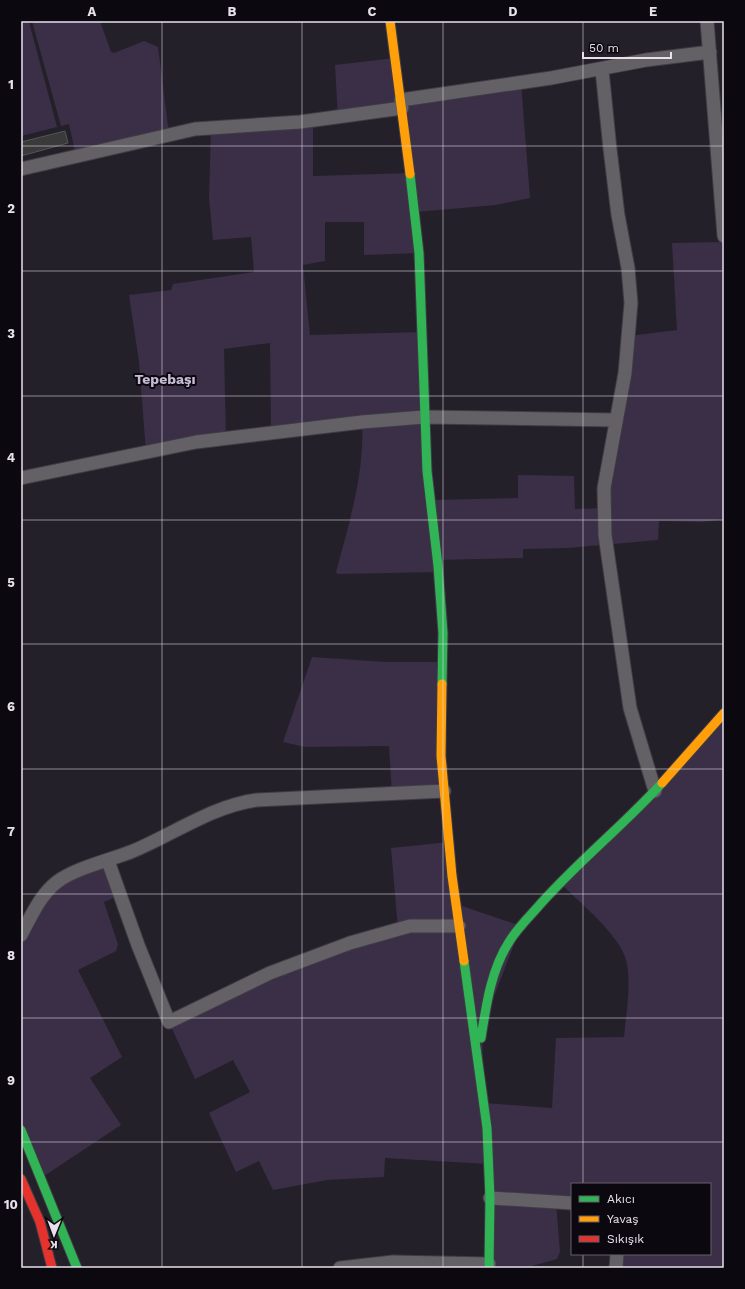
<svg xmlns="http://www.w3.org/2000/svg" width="745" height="1289" viewBox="0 0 745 1289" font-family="'Work Sans',sans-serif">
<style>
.green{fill:#3a2f47}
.building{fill:#3b3a3b;stroke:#555554}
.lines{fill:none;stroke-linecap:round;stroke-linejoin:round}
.street-casing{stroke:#3f3c44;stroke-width:15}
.fast-casing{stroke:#3f3c44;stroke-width:11}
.slow-casing{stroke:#3f3c44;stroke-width:11}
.jam-casing{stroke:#3f3c44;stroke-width:11}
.street{stroke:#636066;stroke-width:13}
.fast{stroke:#30b455;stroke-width:9}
.slow{stroke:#ff9f0a;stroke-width:9}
.jam{stroke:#e5322d;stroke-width:9}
.grid{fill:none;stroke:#e7e1ed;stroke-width:1;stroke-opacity:0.55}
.labels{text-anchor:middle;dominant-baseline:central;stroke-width:4;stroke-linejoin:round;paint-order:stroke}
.district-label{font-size:14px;font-weight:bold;fill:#c5bbd2;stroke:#0c0810}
.neatline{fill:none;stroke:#e7e1ed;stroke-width:1.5}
.grid-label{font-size:13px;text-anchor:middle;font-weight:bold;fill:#e7e1ed}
</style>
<rect width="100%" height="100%" fill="#242029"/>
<path class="green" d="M32,21h68l11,31 3,1 30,-12 14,6 11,87 -93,22 -7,-32 -8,2z
M29,22l28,105 -36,9v-112z
M395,58l6,42 120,-18 9,116 -34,7 -80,7 3,41 -55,2v-33h-39v39l-22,4 7,70 112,-3 8,168 88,-2v-23l56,1 1,33 28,-1 26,-172 48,-6 -5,-87 52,-1v277l-21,3 -44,-1 -1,19 -90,8 -45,1v9l-86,2 1,12 -100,2 -2,-2c13,-48 29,-100 26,-150l-91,10 -1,-89 -46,6 2,89 -80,14 -7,-90 -10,-67 42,-5 2,-6 81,-12 -3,-35 -38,3 -4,-42 2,-70 102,-8v56l98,-3 -9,-65 -64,10 -3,-53z
M312,657l74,5h56l2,129 -52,3 -3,-48 -84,1 -22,-5z
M724,713v555h-108l1,-14h93v-70h-138v19h-16l4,49 -3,7 -25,7 -1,2h-42l-1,-104 -103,-6 -1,19 -57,3 -54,10 -14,-29 -23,11 -27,-59 41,-21 -17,-32 -38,19 -26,-57 62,-31 167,-62 -7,-81 58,-6 7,62 65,22 -39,102 2,75 68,5 4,-70 68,-1c2,-24 8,-53 2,-77 -6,-25 -48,-59 -67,-78z
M108,861l12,34 -16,7 14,42 -2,7 -38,19 44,87 -32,21 31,47 -80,53 -20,-48v-195l23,-40z"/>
<path class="building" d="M65,131l3,12 -47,13v-14z"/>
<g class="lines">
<defs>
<path id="street" d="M707,21l17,215
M602,70l8,79 8,66 10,53 3,35 -6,70 -21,115 1,47 25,173 25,83
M401,100l150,-22 95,-18 64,-8
M21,169l174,-40 105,-7 102,-14
M21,478l175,-36 166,-20 62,-5 191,3
M108,861l30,84 31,77 101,-49 80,-30 60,-17h49
M21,935c10,-18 19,-40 36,-53 18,-14 54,-22 76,-31 41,-17 79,-45 124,-51l187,-9
M490,1198l82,5
M340,1268l53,-6 96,2
M616,1268l1,-14"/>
<path id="fast" d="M410,174l9,79 8,218 11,95 5,67 -1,51
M464,961l23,167 3,70 -1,70
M481,1038c5,-32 10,-68 28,-96 7,-12 17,-22 27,-33 39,-45 86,-82 126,-126
M21,1130l56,138"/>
<path id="slow" d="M390,21l20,153
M442,684l-1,72 11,120 12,85
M662,783l62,-70"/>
<path id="jam" d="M21,1179l19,43 12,46"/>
</defs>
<use href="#street" class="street-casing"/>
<use href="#fast" class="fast-casing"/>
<use href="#slow" class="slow-casing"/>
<use href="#jam" class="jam-casing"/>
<use href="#street" class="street"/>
<use href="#fast" class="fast"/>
<use href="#slow" class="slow"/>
<use href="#jam" class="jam"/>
</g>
<path class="grid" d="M162,21v1247M302,21v1247M443,21v1247M583,21v1163M21,146h703M21,271h703M21,396h703M21,520h703M21,644h703M21,769h703M21,894h703M21,1018h703M21,1142h703M583,1254v14"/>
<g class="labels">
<g class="district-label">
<text x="165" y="379">Tepebaşı</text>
</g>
</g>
<rect width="745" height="1289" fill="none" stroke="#0c0810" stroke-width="44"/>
<rect x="571" y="1183" width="140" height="72" fill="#0c0810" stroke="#645f68"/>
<rect x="579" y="1196" width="20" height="6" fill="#30b455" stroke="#645f68"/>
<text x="607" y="1203" font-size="12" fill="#e7e1ed">Akıcı</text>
<rect x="579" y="1216" width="20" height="6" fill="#ff9f0a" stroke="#645f68"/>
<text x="607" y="1223" font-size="12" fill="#e7e1ed">Yavaş</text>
<rect x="579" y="1236" width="20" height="6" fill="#e5322d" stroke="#645f68"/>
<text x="607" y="1243" font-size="12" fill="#e7e1ed">Sıkışık</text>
<g transform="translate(54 1235) rotate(181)" stroke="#0c0810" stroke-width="3" paint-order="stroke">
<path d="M0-3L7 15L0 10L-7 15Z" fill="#e7e1ed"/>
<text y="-6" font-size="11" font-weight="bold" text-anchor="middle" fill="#e7e1ed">K</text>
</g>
<path d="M583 52v6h88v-6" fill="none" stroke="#e7e1ed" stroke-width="2"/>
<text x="589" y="52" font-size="12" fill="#e7e1ed" stroke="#0c0810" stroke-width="3" paint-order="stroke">50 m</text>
<rect x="22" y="22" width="701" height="1245" class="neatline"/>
<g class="grid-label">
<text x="92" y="16">A</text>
<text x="232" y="16">B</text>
<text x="372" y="16">C</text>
<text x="513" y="16">D</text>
<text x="653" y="16">E</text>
<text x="11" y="89">1</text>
<text x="11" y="213">2</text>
<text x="11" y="338">3</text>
<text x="11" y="462">4</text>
<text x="11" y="587">5</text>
<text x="11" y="711">6</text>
<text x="11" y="836">7</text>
<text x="11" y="960">8</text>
<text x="11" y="1085">9</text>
<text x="11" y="1209">10</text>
</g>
</svg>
